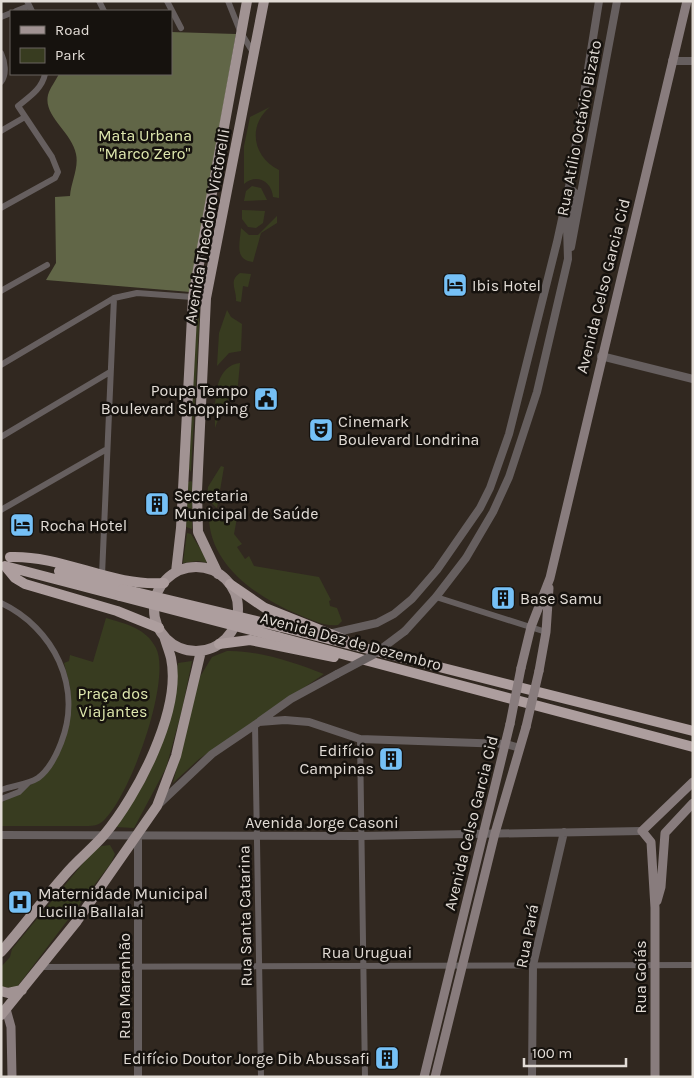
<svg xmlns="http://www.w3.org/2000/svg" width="694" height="1078" viewBox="0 0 694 1078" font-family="Karla,sans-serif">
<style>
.green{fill:#383c20}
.forest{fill:#616647}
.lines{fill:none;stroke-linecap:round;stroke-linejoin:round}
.minor{stroke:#665f5f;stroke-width:6}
.tertiary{stroke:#665f5f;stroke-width:8}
.secondary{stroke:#887c7d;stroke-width:9}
.primary{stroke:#a19393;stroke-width:10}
.trunk{stroke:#ad9e9e;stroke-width:10}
.tertiary-bridge{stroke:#665f5f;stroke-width:8}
.secondary-bridge{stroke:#887c7d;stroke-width:9}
.trunk-bridge{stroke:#ad9e9e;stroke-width:10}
.labels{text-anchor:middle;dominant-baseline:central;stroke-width:5;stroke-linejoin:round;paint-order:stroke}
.street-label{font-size:16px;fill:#e2dcd6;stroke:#16120e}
.park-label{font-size:16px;fill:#e0e9af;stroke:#16120e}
.poi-label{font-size:16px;fill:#e2dcd6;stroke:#16120e;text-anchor:start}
</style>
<rect width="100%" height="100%" fill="#312820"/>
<path class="green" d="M270,107c-23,19 -17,50 9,63v28l-6,-1c-1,-16 -17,-24 -29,-13v-38l6,-29z
M252,186l9,2 6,12 -23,1 2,-10z
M242,210l23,1 -2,12 -7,5 -8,-1 -6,-8z
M277,216v7l-16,10 -8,29c-19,-2 -13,-19 -12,-34l8,7h9z
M240,273l11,1 -3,13 -5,-1 -2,16 -5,-1c1,-11 -8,-20 4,-28z
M197,304l3,4 -9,164 -2,-3z
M227,310l4,7 11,7 -1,27 -12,2 -12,13 2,-33z
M240,363l-3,32h-4l-9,8 -9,25c0,-21 -3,-62 25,-65z
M221,466l3,1 -7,41 -10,-9 1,-12z
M191,481l1,1v47l-6,-2 2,-45z
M209,513l28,5 -3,16 8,10 -5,3 8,12 4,-3 5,10 65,11 12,23 -2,1 1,5 7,2 5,13 -4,4c-13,2 -28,-6 -41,-11 -41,-17 -90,-51 -88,-101z
M187,533l4,1 18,29 -11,-2 -15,2z
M106,618c20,6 40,10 50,30 16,32 -27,152 -54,174 -4,3 -9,4 -14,4h-87v-23l36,-22 14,-15 20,-62 -1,-18 -6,-23 5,-2 1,-6 23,7z
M227,651c31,-1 68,12 97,23l-125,85 -26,24 25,-103 14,-23z
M192,661l-10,49 -16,58 -32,60 -18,-1 30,-47 23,-57 9,-60z
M110,845l5,9 -4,9 -94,124 -12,1 -4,-3v-18l9,-10 2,-8 82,-99 8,-4z"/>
<path class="forest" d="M171,32l65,2 -46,258 -144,-12 10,-17 -1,-66 15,-1c1,-14 9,-28 6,-42 -4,-22 -33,-38 -28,-59 2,-7 8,-15 11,-21h112z"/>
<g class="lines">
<path class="minor" d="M27,1l5,10
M99,1l5,10
M167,1l14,27
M228,1l12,30 14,23
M16,11l13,-5
M1,17l10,-4
M1,53c4,9 6,21 0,29
M1,131l24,-14
M1,208l54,-30 3,-6 -6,-15 -34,-51c11,-9 24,-17 27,-32
M1,291l46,-26
M1,365l113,-67 23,-5 69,5
M1,437l109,-65
M1,510l106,-61
M102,575l12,-277
M436,597l110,35
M1,603c53,25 82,84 60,140 -5,13 -12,27 -23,35 -11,7 -24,7 -37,12
M255,724l6,353
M360,739l5,338
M1,799l18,-7 9,-9
M42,967l651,-2"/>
<path class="tertiary" d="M672,61h21
M571,247l46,-246
M601,356l92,23
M405,631l31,-34 30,-39 27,-46 16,-35 28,-85 31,-133 -1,-32 7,-35 -5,-5
M333,633l44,-10 17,-9 18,-15 25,-29 43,-62 10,-20 19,-54 48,-192 12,-55 30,-186
M260,721l31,-22 46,-25
M158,805l54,-51 47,-32 26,-2 24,2 51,17 146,5 14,4
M1,835l361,1 280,-5
M138,836v241
M532,1077l1,-112 31,-133"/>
<path class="secondary" d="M521,668l10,-41 19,-49 137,-577
M539,671l7,-39 3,-44
M657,901l4,-14 4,-54 28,-30
M6,1009l5,18 1,50
M424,1077l86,-353
M435,1077l60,-244 31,-106
M655,1077v-169l-4,-66 -9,-11 51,-49"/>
<path class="primary" d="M154 609a42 42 0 1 1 84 0a42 42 0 1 1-84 0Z
M176,572l5,-44 12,-231 54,-296
M218,574l-20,-42 -1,-41 9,-193 58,-297
M1,952c22,-25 41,-51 63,-76 12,-15 28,-27 40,-41 33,-39 78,-125 67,-177 -2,-8 -5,-15 -7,-22
M1,991l7,2 14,-3
M1,1015l76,-94 80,-115 19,-50 25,-105"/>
<path class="trunk" d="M10,557c53,-2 101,30 154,26
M5,566l115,30
M6,567l9,11 10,6 92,27 42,17
M59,571l64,18
M230,584l35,24 80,32
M281,627l412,104
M278,637l415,110
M219,644l31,-4 84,17"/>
<path class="tertiary-bridge" d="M337,674l36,-19 32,-24"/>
<path class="secondary-bridge" d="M510,724l11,-56
M526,727l13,-56"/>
<path class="trunk-bridge" d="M123,589l158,38
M120,596l158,41"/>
</g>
<defs>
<symbol id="hotel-square" viewBox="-11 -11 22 22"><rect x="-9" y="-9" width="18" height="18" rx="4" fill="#75c0f6" stroke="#16120e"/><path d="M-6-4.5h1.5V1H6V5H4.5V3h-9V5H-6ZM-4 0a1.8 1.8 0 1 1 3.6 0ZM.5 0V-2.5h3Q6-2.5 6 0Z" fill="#111"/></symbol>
<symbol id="civic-square" viewBox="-11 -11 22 22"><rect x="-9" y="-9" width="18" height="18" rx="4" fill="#75c0f6" stroke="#16120e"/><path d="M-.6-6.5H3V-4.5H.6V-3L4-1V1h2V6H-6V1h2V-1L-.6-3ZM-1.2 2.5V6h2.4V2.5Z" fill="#111"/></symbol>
<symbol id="theatre-square" viewBox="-11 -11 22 22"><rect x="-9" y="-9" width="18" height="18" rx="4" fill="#75c0f6" stroke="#16120e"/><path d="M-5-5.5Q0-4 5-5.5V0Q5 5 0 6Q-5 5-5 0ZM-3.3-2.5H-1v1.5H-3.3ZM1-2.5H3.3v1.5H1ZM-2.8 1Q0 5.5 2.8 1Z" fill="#111"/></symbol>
<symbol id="building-square" viewBox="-11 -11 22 22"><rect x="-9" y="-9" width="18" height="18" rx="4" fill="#75c0f6" stroke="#16120e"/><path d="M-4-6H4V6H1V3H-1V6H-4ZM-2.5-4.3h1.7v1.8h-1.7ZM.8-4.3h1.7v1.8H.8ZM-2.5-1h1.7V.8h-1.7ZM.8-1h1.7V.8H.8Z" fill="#111"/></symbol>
<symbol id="hospital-square" viewBox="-11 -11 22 22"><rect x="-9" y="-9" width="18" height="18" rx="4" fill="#75c0f6" stroke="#16120e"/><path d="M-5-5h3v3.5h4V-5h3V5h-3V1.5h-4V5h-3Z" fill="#111"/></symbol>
</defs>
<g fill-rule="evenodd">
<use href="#hotel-square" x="441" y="271" width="28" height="28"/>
<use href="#civic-square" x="252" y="385" width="28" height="28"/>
<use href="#theatre-square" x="307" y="416" width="28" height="28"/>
<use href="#building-square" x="143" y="490" width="28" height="28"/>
<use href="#hotel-square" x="8" y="511" width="28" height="28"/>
<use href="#building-square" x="489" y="584" width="28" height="28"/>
<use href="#building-square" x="377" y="745" width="28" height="28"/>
<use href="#hospital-square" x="6" y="888" width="28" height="28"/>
<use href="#building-square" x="373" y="1044" width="28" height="28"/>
</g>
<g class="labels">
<g class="street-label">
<text transform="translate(579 128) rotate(-79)">Rua Atílio Octávio Bizato</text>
<text transform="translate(207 226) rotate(-80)">Avenida Theodoro Victorelli</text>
<text transform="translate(603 286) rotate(-76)">Avenida Celso Garcia Cid</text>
<text transform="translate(351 641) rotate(15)">Avenida Dez de Dezembro</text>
<text x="322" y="822">Avenida Jorge Casoni</text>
<text transform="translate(471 823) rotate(-76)">Avenida Celso Garcia Cid</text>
<text transform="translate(245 916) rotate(-91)">Rua Santa Catarina</text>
<text transform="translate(527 936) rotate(-79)">Rua Pará</text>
<text x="367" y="952">Rua Uruguai</text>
<text transform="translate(640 977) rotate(-90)">Rua Goiás</text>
<text transform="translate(124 986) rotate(-90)">Rua Maranhão</text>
</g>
<g class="park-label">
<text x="145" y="135">Mata Urbana<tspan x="145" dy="18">"Marco Zero"</tspan></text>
<text x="113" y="693">Praça dos<tspan x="113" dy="18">Viajantes</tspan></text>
</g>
<g class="poi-label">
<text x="472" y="285">Ibis Hotel</text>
<text x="248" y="390" text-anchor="end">Poupa Tempo<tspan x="248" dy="18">Boulevard Shopping</tspan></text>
<text x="338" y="421">Cinemark<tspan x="338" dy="18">Boulevard Londrina</tspan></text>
<text x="174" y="495">Secretaria<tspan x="174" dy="18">Municipal de Saúde</tspan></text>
<text x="40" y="525">Rocha Hotel</text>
<text x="520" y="598">Base Samu</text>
<text x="374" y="750" text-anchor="end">Edifício<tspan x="374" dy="18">Campinas</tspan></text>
<text x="38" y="893">Maternidade Municipal<tspan x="38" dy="18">Lucilla Ballalai</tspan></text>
<text x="370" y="1058" text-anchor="end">Edifício Doutor Jorge Dib Abussafi</text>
</g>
</g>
<rect width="694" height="1078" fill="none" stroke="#e2dcd6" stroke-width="5"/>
<rect x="10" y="10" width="162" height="65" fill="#16120e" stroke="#68635e"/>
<rect x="20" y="26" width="25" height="8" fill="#a19393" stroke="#68635e"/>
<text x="55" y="35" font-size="15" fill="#e2dcd6">Road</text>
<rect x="20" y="48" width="25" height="15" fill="#383c20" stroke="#68635e"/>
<text x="55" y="60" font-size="15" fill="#e2dcd6">Park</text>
<path d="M524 1058v8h102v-8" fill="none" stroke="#e2dcd6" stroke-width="2.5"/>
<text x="532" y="1058" font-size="15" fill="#e2dcd6" stroke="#16120e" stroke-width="4" paint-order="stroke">100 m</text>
</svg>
